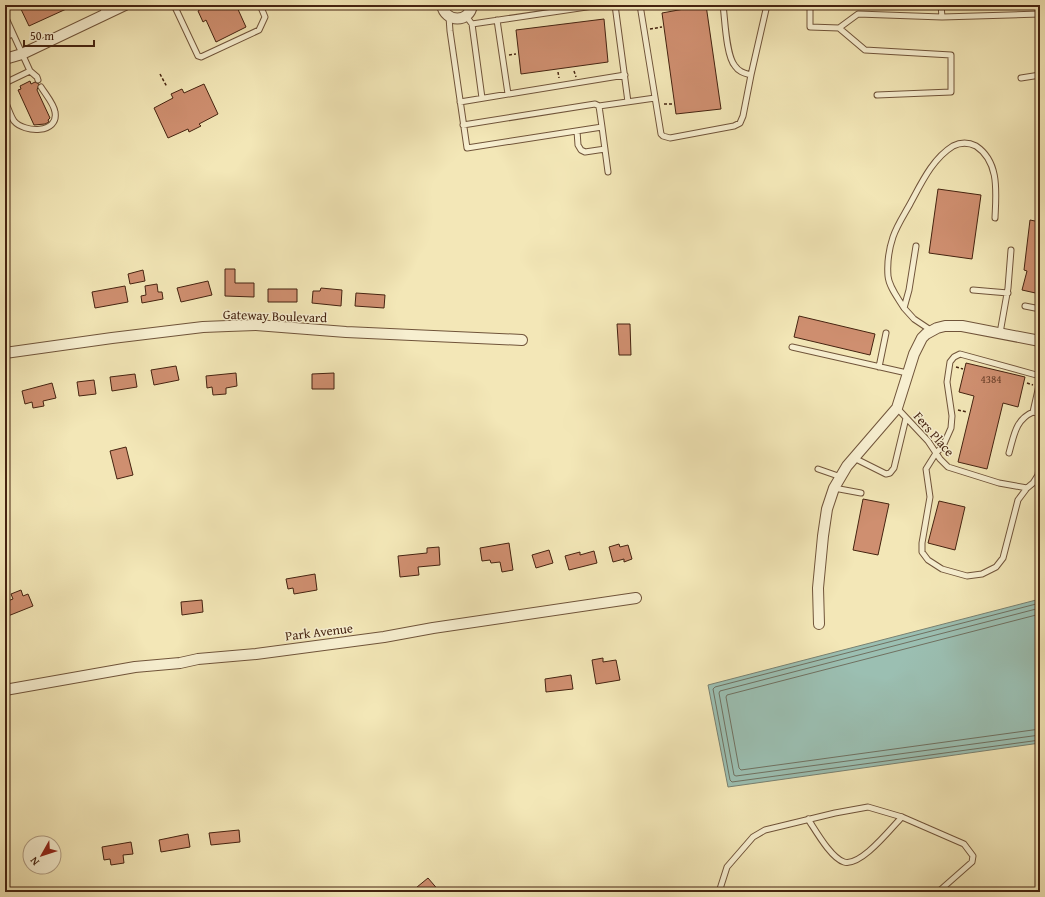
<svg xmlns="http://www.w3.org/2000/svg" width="1045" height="897" viewBox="0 0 1045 897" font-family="'Gentium Book Plus',serif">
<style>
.water{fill:#9bbfb2;stroke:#798171}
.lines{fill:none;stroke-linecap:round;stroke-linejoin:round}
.shore{stroke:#707161;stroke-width:1}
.building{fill:#cf8f70;stroke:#452310}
.service-casing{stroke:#70543a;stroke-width:7}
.minor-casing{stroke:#70543a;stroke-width:12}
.path{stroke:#452310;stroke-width:1.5;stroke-dasharray:3 2;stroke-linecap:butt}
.service{stroke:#f7efd0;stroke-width:5}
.minor{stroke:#f7efd0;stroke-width:10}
.labels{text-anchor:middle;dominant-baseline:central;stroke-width:3;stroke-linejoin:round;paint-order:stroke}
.number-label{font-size:11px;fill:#683e28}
.street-label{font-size:13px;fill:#452310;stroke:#f7efd0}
</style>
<rect width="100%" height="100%" fill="#f3e7b7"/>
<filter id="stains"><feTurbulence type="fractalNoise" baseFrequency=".005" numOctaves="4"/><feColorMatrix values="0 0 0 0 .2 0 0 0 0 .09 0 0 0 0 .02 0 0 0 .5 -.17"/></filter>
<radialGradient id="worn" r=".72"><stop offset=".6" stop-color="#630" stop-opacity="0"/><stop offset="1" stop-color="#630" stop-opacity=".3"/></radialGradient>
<path class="water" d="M1040,599v144l-312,44 -20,-102z"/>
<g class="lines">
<path class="shore" d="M1040,603l-325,84 -2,2 17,91 2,2 308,-42
M1040,608l-320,83 -1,2 15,82 2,1 304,-41
M1040,614l-313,81 -1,2 13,71 2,2 299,-41"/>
</g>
<path class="building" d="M19,5h56l-46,21z
M199,5h37l10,22 -30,15 -10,-22 -3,2 -5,-11 3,-2z
M706,5l15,104 -45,5 -14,-101z
M604,19l4,43 -87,12 -5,-44z
M30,81l1,3 4,-2 4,2 -2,6 13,28 -2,2 1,2 -4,2 -11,1 -16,-35 3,-1 -1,-3z
M204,84l14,30 -19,10 2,2 -12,6 -1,-3 -20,9 -14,-30 19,-10 -2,-4 11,-5 2,4z
M938,189l43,6 -9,64 -43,-6z
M1030,220l10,2 -3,26h3l-4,27 4,1v18l-18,-4 5,-19 -3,-1z
M225,269h10v14h19v14l-29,-1z
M143,270l2,11 -15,3 -2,-10z
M208,281l4,14 -31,7 -4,-14z
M157,284l1,8h4l1,7 -21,4 -1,-7 5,-1 -1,-9z
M125,286l3,16 -33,6 -3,-16z
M321,288l21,2 -1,16 -29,-3 1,-12h7z
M268,289h29v13h-29z
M356,293l29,2 -1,13 -29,-2z
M799,316l76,18 -5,21 -76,-18z
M617,324h13l1,31h-12z
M966,363l59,14 -7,30 -15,-4 -16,66 -29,-7 16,-66 -15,-4z
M176,366l3,14 -25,5 -3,-15z
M236,373l1,13 -11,2v6l-13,1 -1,-8 -5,1 -1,-12z
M334,373v16h-22v-15z
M135,374l2,13 -25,4 -2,-14z
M94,380l2,14 -17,2 -2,-14z
M52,383l4,15 -13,3 1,5 -11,2 -1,-6 -7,2 -3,-13z
M126,447l7,28 -16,4 -7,-28z
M863,499l26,5 -11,51 -25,-5z
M939,501l26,6 -10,43 -27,-7z
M509,543l4,27 -11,2 -2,-10 -9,1 -1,-3 -8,1 -2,-13z
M619,544l1,3 8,-2 4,14 -8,3v-3l-11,3 -4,-15z
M439,547l1,18 -22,2 1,8 -19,2 -2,-21 29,-3v-5z
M549,550l4,13 -17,5 -4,-13z
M594,551l3,12 -28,7 -4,-14 15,-4v3z
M315,574l2,16 -23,4 -1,-6 -5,1 -2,-10z
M21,590l2,6 5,-2 5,12 -25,10 -3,-8v-6l8,-3 -2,-5z
M202,600l1,12 -21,3 -1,-13z
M603,658v4l13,-2 4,20 -24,4 -4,-24z
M571,675l2,14 -27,3 -1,-13z
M239,830l1,12 -29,3 -2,-12z
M188,834l2,13 -29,5 -2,-12z
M131,842l2,12 -10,1 1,8 -13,2 -1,-6 -6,1 -2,-13z
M428,878l12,14h-29z"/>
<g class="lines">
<defs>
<path id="service" d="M101,5l5,9
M174,5l24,51 3,1 58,-27 6,-13 -5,-12
M615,5l13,97
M640,5l21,129 2,2 7,2 64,-12 6,-3 3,-7 8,-41 16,-70
M723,5c2,14 3,51 12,61 4,6 9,7 16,9
M810,5v22l29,1 19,-14 84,3 -1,-12
M5,16l25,55 -25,12
M466,16l6,8 128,-19
M449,17l1,14 17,117 135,-21 -3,-21 56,-8
M942,17l98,-3
M497,20l11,74
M472,24l10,74
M839,28l26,22 86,5v37l-74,3
M5,37l8,-3
M30,71l7,6 1,3
M1021,78l19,-3
M5,101c3,6 5,14 9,20 10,12 45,13 41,-9 -1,-8 -9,-17 -14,-25
M460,102l165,-27
M463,125l132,-21 4,2
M602,127l6,45
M577,131l1,14 3,5 4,2 20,-3
M916,246l-7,44 -5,18 10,11 18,12
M973,290l35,3
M1025,306l15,3
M904,308c-6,-10 -15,-21 -16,-32 -1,-13 1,-27 5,-39 4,-12 11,-22 17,-33 11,-20 22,-45 43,-58 8,-4 15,-4 23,0 24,16 20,47 19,72
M1000,333l8,-45 3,-38
M792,347l115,26
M879,367l7,-34
M1040,376l-80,-22 -6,3 -4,5 -3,20 5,34 -1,12 -8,18 -7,7 -10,16 4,28 -8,46v9l6,8 14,9 25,7 15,-2 14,-7 7,-9 15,-58 9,-12 6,-5 5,-8 2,-14
M1040,381l-7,31 7,2
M897,408l31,33 12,18 8,8 51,16 28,5
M1009,453c5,-17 6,-33 24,-41
M854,458l32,16 4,-1 4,-5 12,-50
M818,469l23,8
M834,488l27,5
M808,819c8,12 23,39 36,43 17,5 47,-34 58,-45
M719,892l8,-25 26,-30 12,-7 70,-17 33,-6 34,10 62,27 9,12 -1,6 -34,30"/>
<path id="minor" d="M442,5c3,18 28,18 30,0
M5,59l17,-5 103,-49
M5,353l107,-15 91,-11 25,-1 28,-1 90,7 176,8
M819,624l-1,-36 5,-52 4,-27 7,-21 13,-22 50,-58 17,-54 8,-16 4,-4 11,-6 8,-2h17l78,15
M5,690l130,-23 45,-4 18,-4 58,-5 128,-17 49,-9 203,-30"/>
</defs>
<use href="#service" class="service-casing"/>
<use href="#minor" class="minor-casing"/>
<path class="path" d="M650,29l12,-2
M509,55l7,-1
M574,71l2,6
M558,72l1,6
M160,74l7,13
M664,104h9
M956,367l7,2
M1027,383l6,2
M958,410l9,2"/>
<use href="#service" class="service"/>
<use href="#minor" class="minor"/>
</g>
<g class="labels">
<g class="number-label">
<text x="991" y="379">4384</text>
</g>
<g class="street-label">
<text transform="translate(275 316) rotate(2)">Gateway Boulevard</text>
<text transform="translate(934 434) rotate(49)">Fers Place</text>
<text transform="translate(319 632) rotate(-7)">Park Avenue</text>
</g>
</g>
<rect width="1045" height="897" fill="none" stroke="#f3e7b7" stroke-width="20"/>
<rect x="6" y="6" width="1033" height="885" fill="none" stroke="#452310" stroke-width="2"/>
<rect x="10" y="10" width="1025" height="877" fill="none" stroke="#452310"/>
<g transform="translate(42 855) rotate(231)"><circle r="19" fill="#f7efd0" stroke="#b09d83"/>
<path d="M0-3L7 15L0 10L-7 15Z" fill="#8f2418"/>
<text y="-6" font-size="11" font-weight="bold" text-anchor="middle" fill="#452310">N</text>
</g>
<path d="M24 40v6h70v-6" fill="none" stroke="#452310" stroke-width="2"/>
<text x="30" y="40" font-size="12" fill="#452310" stroke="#f7efd0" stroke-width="3" paint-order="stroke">50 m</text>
<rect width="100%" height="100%" filter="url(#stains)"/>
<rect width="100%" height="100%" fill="url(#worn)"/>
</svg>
